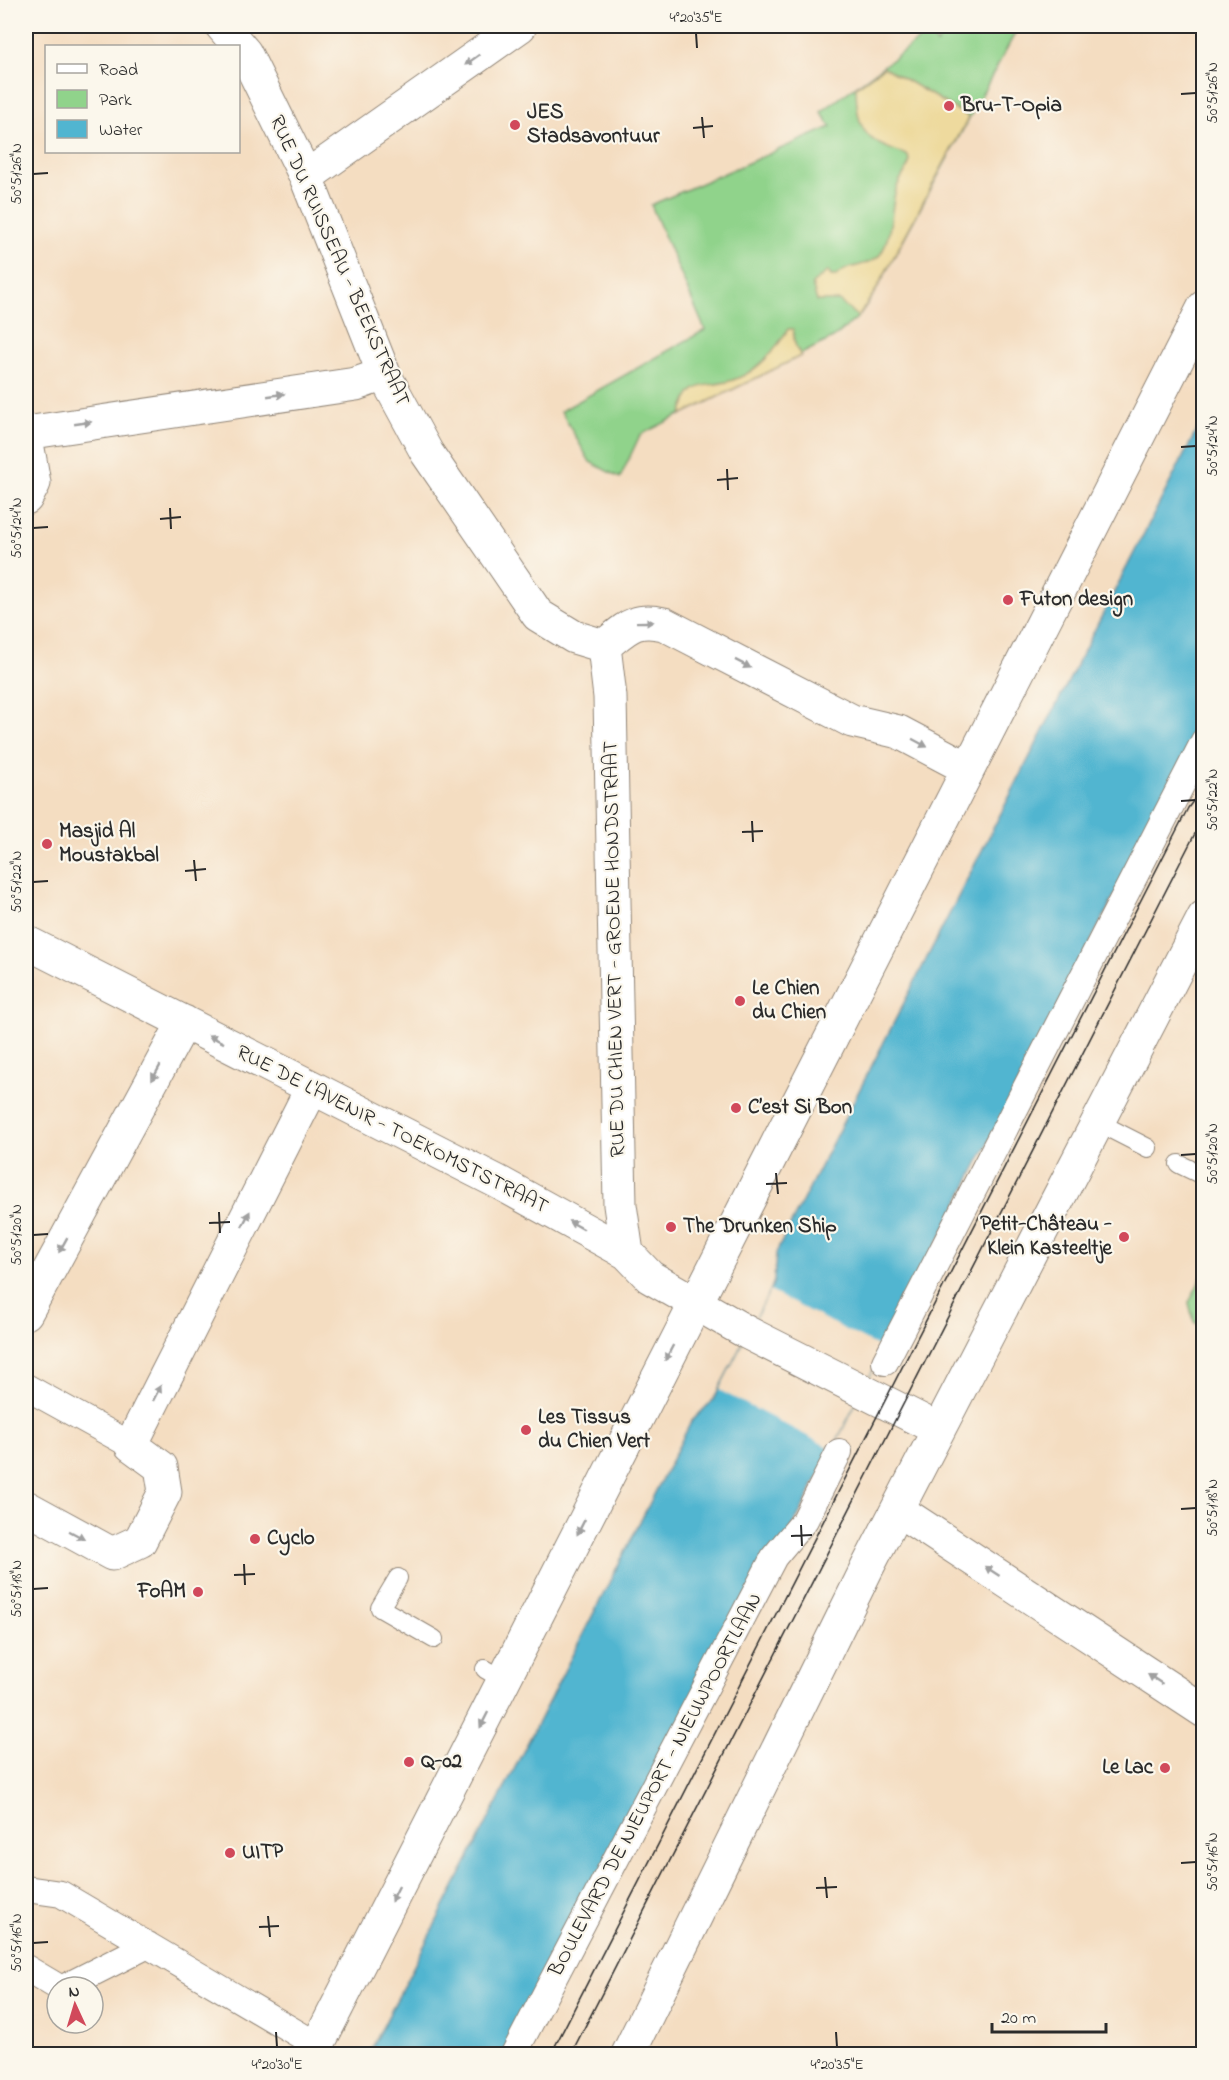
<svg xmlns="http://www.w3.org/2000/svg" width="1229" height="2080" viewBox="0 0 1229 2080" font-family="'Indie Flower',sans-serif">
<style>
.green{fill:#90d38b;stroke:#5e7f5b;stroke-width:1.5}
.sand{fill:#eeda9e;stroke:#8c8264;stroke-width:1.5}
.water{fill:#51b5d0;stroke:#3e707e;stroke-width:1.5}
.pier{fill:#f4ddc1}
.lines{fill:none;stroke-linecap:round;stroke-linejoin:round}
.service-casing{stroke:#908476;stroke-width:20}
.pedestrian-casing{stroke:#908476;stroke-width:28}
.minor-casing{stroke:#908476;stroke-width:35}
.primary-casing{stroke:#908476;stroke-width:35}
.service{stroke:#fff;stroke-width:18}
.pedestrian{stroke:#fff;stroke-width:26}
.minor{stroke:#fff;stroke-width:33}
.primary{stroke:#fff;stroke-width:33}
.tram{stroke:#2b2b2b;stroke-width:1.5}
.oneway{fill:#a0a0a0}
.ticks{fill:none;stroke:#2b2b2b;stroke-width:2}
.poi-dot{fill:#d1495b;stroke:#fbf7ec;stroke-width:2}
.labels{text-anchor:middle;dominant-baseline:central;stroke-width:4.5;stroke-linejoin:round;paint-order:stroke}
.poi-label{font-size:21px;font-weight:bold;fill:#2b2b2b;stroke:#fbf7ec;text-anchor:start}
.street-label{font-size:21px;fill:#2b2b2b;stroke:#fbf7ec}
.neatline{fill:none;stroke:#2b2b2b;stroke-width:2}
.ticks-label{font-size:15px;text-anchor:middle;fill:#2b2b2b}
</style>
<rect width="100%" height="100%" fill="#fbf7ec"/>
<filter id="ink" filterUnits="userSpaceOnUse"><feTurbulence type="fractalNoise" baseFrequency=".0167" numOctaves="2"/><feDisplacementMap in="SourceGraphic" scale="12" xChannelSelector="R" yChannelSelector="G"/><feConvolveMatrix kernelMatrix="1 2 1 2 8 2 1 2 1" color-interpolation-filters="sRGB"/></filter>
<filter id="wash" filterUnits="userSpaceOnUse"><feTurbulence type="fractalNoise" baseFrequency=".008" numOctaves="4" result="noise"/><feDisplacementMap in="SourceGraphic" scale="24" xChannelSelector="R" yChannelSelector="G"/><feGaussianBlur stdDeviation="1.35" result="paint"/><feColorMatrix in="noise" values="0 0 0 0 0 0 0 0 0 0 0 0 0 0 0 0 0 1.4 0 .05"/><feComposite in="paint" operator="in"/></filter>
<g filter="url(#wash)">
<rect width="100%" height="100%" fill="#f4ddc1"/>
<path class="green" d="M947,26h72l-144,266 -17,25 -25,21 -193,97 -20,43 -30,-16 -29,-51 144,-81 -54,-125 180,-78 -10,-15 107,-79 9,11z
M1203,1274l1,53h-1l-9,-5 -5,-19z"/>
<path class="sand" d="M884,67l85,50 -94,175 -17,25 -19,-16h-22l-5,-17 16,-13 3,5h5c13,-13 30,-8 42,-19 13,-13 13,-46 17,-64 3,-14 13,-22 15,-33l-3,-5c-42,-14 -50,-22 -51,-68z
M788,329h5l2,15 6,12 -120,59c12,-42 26,-23 57,-37 22,-9 38,-29 50,-49z"/>
<path class="water" d="M1203,418v304l-679,1332h-155l322,-632 22,-22 57,-109 4,-10 2,-28z"/>
<path class="pier" d="M770,1291l113,58 -51,100 -113,-59z"/>
</g>
<g filter="url(#ink)">
<g class="lines">
<defs>
<path id="service" d="M1097,1122l51,26
M1179,1164l25,12
M398,1578l-18,30 54,31
M485,1669l19,11"/>
<path id="pedestrian" d="M885,1362l319,-621
M26,1387l105,58
M26,1889l35,5 244,144
M26,1968l32,19
M65,1987l83,-42
M514,2054l260,-497 31,-37 34,-68"/>
<path id="minor" d="M222,26l23,27 61,124 78,197 43,79 111,162 36,22 30,9
M306,177l214,-151
M26,433l330,-49 28,-10
M26,437l8,46 -8,15
M604,646l6,51 10,508 7,48
M604,646c23,-18 30,-29 60,-22l188,97 47,11 68,36
M26,942l472,240 129,71 23,24 98,56 190,96
M26,1313l158,-291
M26,1507l86,47 28,-13 25,-49 -4,-25 -30,-22 181,-357
M898,1510l306,201
M313,2054l891,-1747"/>
<path id="primary" d="M628,2054l240,-488 336,-649"/>
</defs>
<use href="#service" class="service-casing"/>
<use href="#pedestrian" class="pedestrian-casing"/>
<use href="#minor" class="minor-casing"/>
<use href="#primary" class="primary-casing"/>
<use href="#service" class="service"/>
<use href="#pedestrian" class="pedestrian"/>
<use href="#minor" class="minor"/>
<use href="#primary" class="primary"/>
<path class="tram" d="M551,2054l637,-1246 16,-22
M571,2054l633,-1238"/>
</g>
<defs><path id="oneway-solid" d="M-6-.8H1V-3.2L6.5 0L1 3.2V.8H-6Z" transform="scale(1.5)"/></defs>
<g class="oneway">
<use href="#oneway-solid" transform="translate(472 60) rotate(144)"/>
<use href="#oneway-solid" transform="translate(276 395) rotate(-8)"/>
<use href="#oneway-solid" transform="translate(83 423) rotate(-8)"/>
<use href="#oneway-solid" transform="translate(645 622) rotate(-1)"/>
<use href="#oneway-solid" transform="translate(743 664) rotate(27)"/>
<use href="#oneway-solid" transform="translate(920 743) rotate(28)"/>
<use href="#oneway-solid" transform="translate(216 1039) rotate(-153)"/>
<use href="#oneway-solid" transform="translate(156 1073) rotate(119)"/>
<use href="#oneway-solid" transform="translate(246 1219) rotate(-63)"/>
<use href="#oneway-solid" transform="translate(576 1225) rotate(-151)"/>
<use href="#oneway-solid" transform="translate(63 1245) rotate(119)"/>
<use href="#oneway-solid" transform="translate(669 1353) rotate(118)"/>
<use href="#oneway-solid" transform="translate(157 1393) rotate(-63)"/>
<use href="#oneway-solid" transform="translate(581 1527) rotate(117)"/>
<use href="#oneway-solid" transform="translate(77 1535) rotate(28)"/>
<use href="#oneway-solid" transform="translate(992 1571) rotate(-147)"/>
<use href="#oneway-solid" transform="translate(1155 1679) rotate(-147)"/>
<use href="#oneway-solid" transform="translate(484 1720) rotate(117)"/>
<use href="#oneway-solid" transform="translate(395 1894) rotate(117)"/>
</g>
</g>
<path class="ticks" d="M696,33l1,15M1181,94l15,-1M702,117l2,21M693,128l20,-2M33,174l15,-1M1181,447l15,-1M727,469l1,21M717,480l21,-2M170,508l1,21M160,519l21,-2M33,528l15,-1M1181,801l15,-1M752,821l1,21M742,832l21,-1M194,860l2,21M185,871l21,-2M33,882l15,-1M1181,1155l15,-1M776,1173l2,21M766,1184l21,-1M219,1212l1,21M209,1223l21,-1M33,1235l15,-1M1181,1509l15,-1M801,1525l1,21M791,1536l21,-1M244,1564l1,21M234,1575l21,-1M33,1589l15,-1M1181,1863l15,-1M825,1877l2,21M816,1888l21,-1M268,1916l2,21M259,1927l20,-1M33,1943l15,-1M276,2032l1,15M836,2032l1,15"/>
<g class="poi-dot">
<circle cx="949" cy="106" r="6"/>
<circle cx="515" cy="125" r="6"/>
<circle cx="1008" cy="600" r="6"/>
<circle cx="47" cy="844" r="6"/>
<circle cx="740" cy="1001" r="6"/>
<circle cx="736" cy="1108" r="6"/>
<circle cx="671" cy="1227" r="6"/>
<circle cx="1124" cy="1237" r="6"/>
<circle cx="526" cy="1430" r="6"/>
<circle cx="255" cy="1539" r="6"/>
<circle cx="198" cy="1592" r="6"/>
<circle cx="409" cy="1762" r="6"/>
<circle cx="1165" cy="1768" r="6"/>
<circle cx="230" cy="1853" r="6"/>
</g>
<g class="labels">
<g class="poi-label">
<text x="961" y="106">Bru-T-Opia</text>
<text x="527" y="113">JES<tspan x="527" dy="24">Stadsavontuur</tspan></text>
<text x="1020" y="600">Futon design</text>
<text x="59" y="832">Masjid Al<tspan x="59" dy="24">Moustakbal</tspan></text>
<text x="752" y="989">Le Chien<tspan x="752" dy="24">du Chien</tspan></text>
<text x="748" y="1108">C’est Si Bon</text>
<text x="1112" y="1225" text-anchor="end">Petit-Château -<tspan x="1112" dy="24">Klein Kasteeltje</tspan></text>
<text x="683" y="1227">The Drunken Ship</text>
<text x="538" y="1418">Les Tissus<tspan x="538" dy="24">du Chien Vert</tspan></text>
<text x="267" y="1539">Cyclo</text>
<text x="186" y="1592" text-anchor="end">FoAM</text>
<text x="421" y="1762">Q-02</text>
<text x="1153" y="1768" text-anchor="end">Le Lac</text>
<text x="242" y="1853">UITP</text>
</g>
<g class="street-label">
<text transform="translate(339 261) rotate(66)">RUE DU RUISSEAU - BEEKSTRAAT</text>
<text transform="translate(615 949) rotate(-91)">RUE DU CHIEN VERT - GROENE HONDSTRAAT</text>
<text transform="translate(392 1130) rotate(27)">RUE DE L'AVENIR - TOEKOMSTSTRAAT</text>
<text transform="translate(656 1785) rotate(-62)">BOULEVARD DE NIEUPORT - NIEUWPOORTLAAN</text>
</g>
</g>
<rect width="1229" height="2080" fill="none" stroke="#fbf7ec" stroke-width="66"/>
<rect x="45" y="45" width="195" height="108" fill="#fbf7ec" stroke="#a8a59f" stroke-width="1.5"/>
<rect x="57" y="64" width="30" height="9" fill="#ffffff" stroke="#a8a59f" stroke-width="1.5"/>
<text x="99" y="75" font-size="18" fill="#2b2b2b">Road</text>
<rect x="57" y="90" width="30" height="18" fill="#90d38b" stroke="#a8a59f" stroke-width="1.5"/>
<text x="99" y="105" font-size="18" fill="#2b2b2b">Park</text>
<rect x="57" y="120" width="30" height="18" fill="#51b5d0" stroke="#a8a59f" stroke-width="1.5"/>
<text x="99" y="135" font-size="18" fill="#2b2b2b">Water</text>
<g transform="translate(75 2005) rotate(356)"><circle r="28" fill="#fbf7ec" stroke="#a8a59f" stroke-width="1.5"/>
<path d="M0-4.5L10 22L0 15L-10 22Z" fill="#d1495b"/>
<text y="-9" font-size="16" font-weight="bold" text-anchor="middle" fill="#2b2b2b">N</text>
</g>
<path d="M992 2023v9h114v-9" fill="none" stroke="#2b2b2b" stroke-width="3"/>
<text x="1001" y="2023" font-size="18" fill="#2b2b2b" stroke="#fbf7ec" stroke-width="4.5" paint-order="stroke">20 m</text>
<rect x="33" y="33" width="1163" height="2014" class="neatline"/>
<g class="ticks-label">
<text x="696" y="22">4°20'35"E</text>
<text transform="translate(1212 93) rotate(-90)" y="5">50°51'26"N</text>
<text transform="translate(16 174) rotate(-90)" y="5">50°51'26"N</text>
<text transform="translate(1212 446) rotate(-90)" y="5">50°51'24"N</text>
<text transform="translate(16 528) rotate(-90)" y="5">50°51'24"N</text>
<text transform="translate(1212 800) rotate(-90)" y="5">50°51'22"N</text>
<text transform="translate(16 882) rotate(-90)" y="5">50°51'22"N</text>
<text transform="translate(1212 1154) rotate(-90)" y="5">50°51'20"N</text>
<text transform="translate(16 1235) rotate(-90)" y="5">50°51'20"N</text>
<text transform="translate(1212 1508) rotate(-90)" y="5">50°51'18"N</text>
<text transform="translate(16 1589) rotate(-90)" y="5">50°51'18"N</text>
<text transform="translate(1212 1862) rotate(-90)" y="5">50°51'16"N</text>
<text transform="translate(16 1943) rotate(-90)" y="5">50°51'16"N</text>
<text x="277" y="2069">4°20'30"E</text>
<text x="837" y="2069">4°20'35"E</text>
</g>
</svg>
